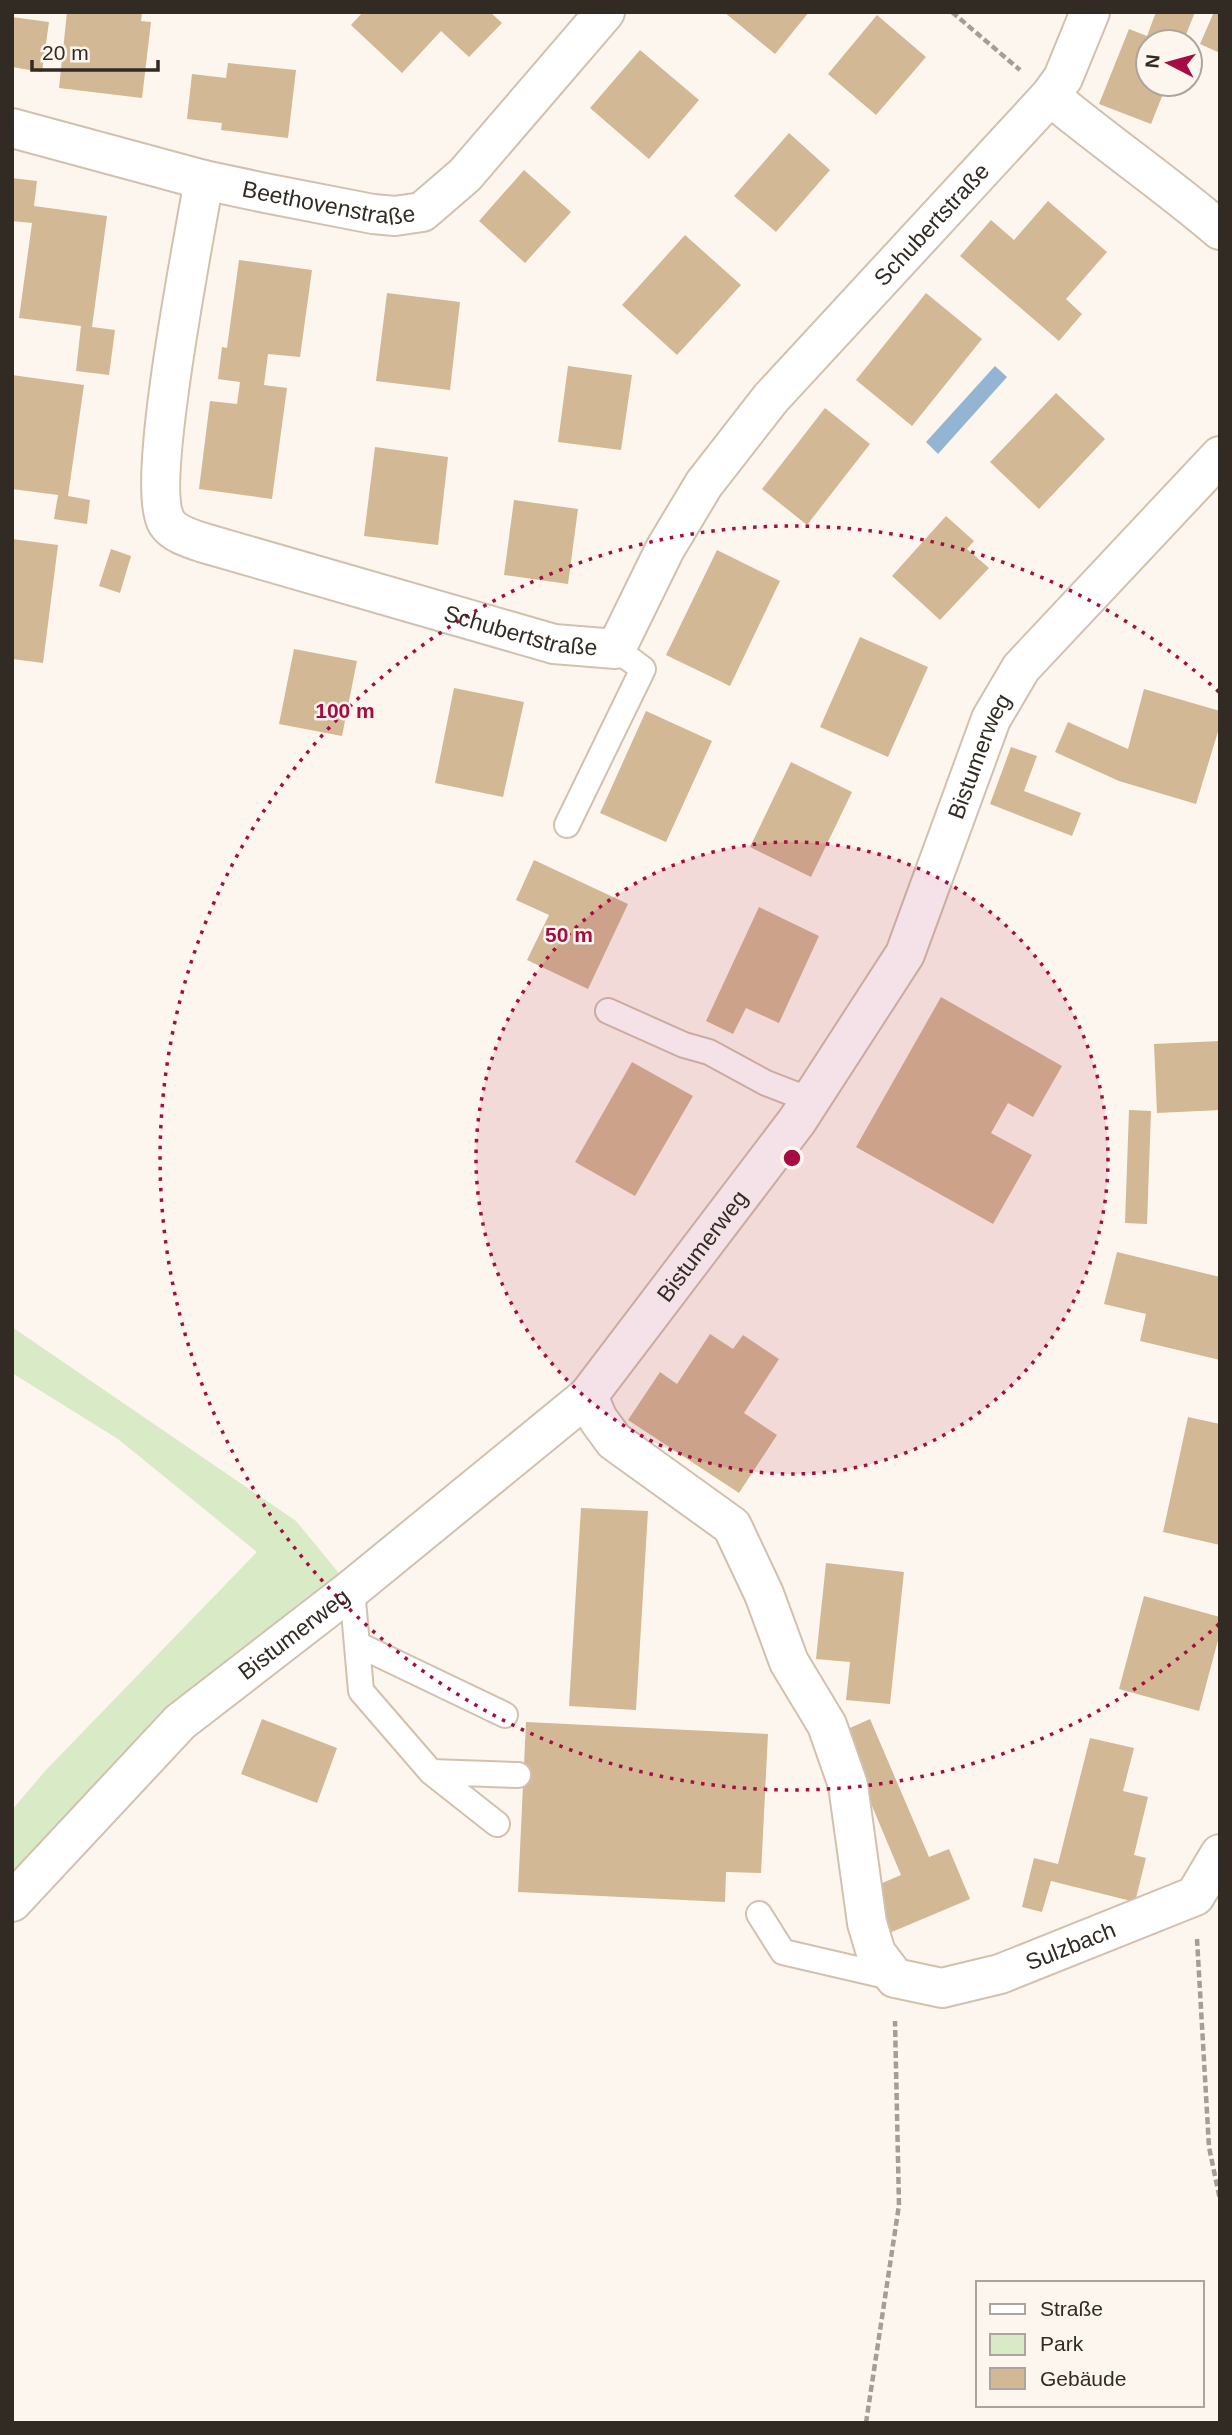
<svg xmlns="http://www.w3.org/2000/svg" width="1232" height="2435" viewBox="0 0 1232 2435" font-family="Arial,sans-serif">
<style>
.green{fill:#d8eac6}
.water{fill:#93b4d2}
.building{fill:#d2b894}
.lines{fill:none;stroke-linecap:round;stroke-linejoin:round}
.lane-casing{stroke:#d1c1ae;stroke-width:28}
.street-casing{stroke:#d1c1ae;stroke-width:42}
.path{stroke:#a59e97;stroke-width:4.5;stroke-dasharray:7 3.5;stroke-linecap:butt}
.lane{stroke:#fff;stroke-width:24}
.street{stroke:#fff;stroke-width:38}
.ring{fill:none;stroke:#a50d42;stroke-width:3.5;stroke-dasharray:3.5 7}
.labels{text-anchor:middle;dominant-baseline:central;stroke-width:5;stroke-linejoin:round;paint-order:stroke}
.street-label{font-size:23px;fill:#312b24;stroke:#fdf6ee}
.centre{fill:#a50d42;stroke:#fdf6ee;stroke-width:3.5}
.ring-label{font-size:21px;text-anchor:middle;font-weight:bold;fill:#a50d42;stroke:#fdf6ee;stroke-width:5;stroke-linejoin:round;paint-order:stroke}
</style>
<rect width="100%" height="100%" fill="#fdf6ee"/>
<path class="green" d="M12,1327l284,194 56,68 -340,313v-92l33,-39 212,-219 -139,-113 -106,-66z"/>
<path class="water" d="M995,366l12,11 -69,77 -12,-12z"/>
<path class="building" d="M67,12h75l-1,9 10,1 -9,76 -83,-10z
M363,12h127l12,11 -33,34 -28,-26 -39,42 -51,-48z
M724,12h85l-34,42z
M1156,12h39l-12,30h-35v42h19l-16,40 -52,-20 30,-75 18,7z
M1214,12h6v41l-20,-9z
M877,15l49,42 -50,58 -48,-41z
M12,17l37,5 -7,50 -30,-5z
M640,50l59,50 -50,59 -59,-51z
M228,63l68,7 -8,68 -67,-8 1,-7 -35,-4 5,-45 34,4z
M789,133l41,37 -54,62 -42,-36z
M524,170l47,42 -46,51 -46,-42z
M12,178l25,3 -3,25 73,10 -15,111 23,3 -6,45 -33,-4 5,-45 -62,-8 13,-95 -20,-2z
M1048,201l59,51 -41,47 16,15 -23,27 -99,-85 31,-36 23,20z
M685,235l56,50 -64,70 -55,-50z
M239,260l73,10 -12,87 -32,-3 -4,31 23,3 -15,111 -73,-10 11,-88 27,3 3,-22 -22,-3 4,-32 5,1z
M387,293l73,9 -10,88 -74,-9z
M926,293l56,46 -70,87 -56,-46z
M568,366l64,9 -11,75 -63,-8z
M12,375l72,10 -16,111 22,4 -3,24 -33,-5 4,-24 -46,-6z
M1056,393l49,46 -66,70 -49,-47z
M825,408l45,36 -63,81 -45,-36z
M375,447l73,10 -10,88 -74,-9z
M514,500l64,9 -10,75 -64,-9z
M946,516l28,25 -7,8 22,19 -49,52 -48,-44z
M12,539l46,6 -15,118 -31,-4z
M111,549l20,7 -11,37 -21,-7z
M717,550l63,31 -50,105 -64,-31z
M860,637l68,30 -40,90 -68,-30z
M294,649l63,12 -15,75 -63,-12z
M454,688l70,14 -21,95 -68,-14z
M1144,689l76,22v14l-24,79 -77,-23 -64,-29 13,-30 60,27z
M646,711l66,30 -46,101 -66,-29z
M1011,747l26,9 -13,35 57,22 -9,23 -82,-32z
M791,762l61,30 -41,85 -61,-30z
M534,860l94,44 -40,85 -61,-29 22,-45 -33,-15z
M759,907l60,29 -40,87 -33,-15 -13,26 -27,-13z
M941,997l121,69 -29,51 -25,-14 -17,30 41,22 -39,69 -137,-77z
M1220,1041v69l-63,3 -3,-69z
M632,1062l61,34 -58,100 -60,-34z
M1129,1110l22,1 -4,113 -22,-1z
M1117,1252l103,25v83l-80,-19 6,-27 -42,-10z
M710,1334l23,15 10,-14 36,24 -35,54 33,22 -38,58 -111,-73 32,-48 17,12z
M1188,1417l32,7v121l-57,-13z
M581,1508l67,3 -12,199 -67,-4z
M826,1563l78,9 -14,132 -44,-4 4,-38 -34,-3z
M1144,1596l76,21v16l-21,78 -80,-22z
M262,1719l75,29 -20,55 -76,-29z
M870,1719l59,138 20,-8 21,50 -83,35 -19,-45 33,-14 -60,-143z
M526,1722l242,12 -7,139 -35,-1 -1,30 -207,-10z
M1090,1738l44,10 -11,43 25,6 -14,58 12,3 -11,44 -84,-21 -9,31 -20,-5 12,-49 24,6z"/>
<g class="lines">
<defs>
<path id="lane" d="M567,825l76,-156 -27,-20
M608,1011l76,34 25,7 57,31 44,17
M352,1589l9,102 70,81 87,3
M357,1644l148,71
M431,1772l66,52
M759,1914l24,38 112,26"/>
<g id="street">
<path d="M1090,12l-27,66 -13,18c55,46 115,87 170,134"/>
<path id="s1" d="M12,128l192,52 61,13 108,21 22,2 27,-4 43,-37 140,-163"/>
<path id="s2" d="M204,180c-9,54 -60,307 -37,343 7,11 25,16 37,20l350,101 62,5 49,-100 39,-65 67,-86 279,-302"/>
<path id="s3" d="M588,1396l10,23 16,22 118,85 32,68 25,68 38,63 21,60 19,138 9,30 19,25 47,10 58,-14 195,-78 25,-42"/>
<path id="s4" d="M12,1902l168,-180 172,-133 236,-193 209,-275 108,-167 86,-235 30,-51 199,-212"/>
</g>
</defs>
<use href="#lane" class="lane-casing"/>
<use href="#street" class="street-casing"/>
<path class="path" d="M952,12l68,58
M1197,1939l12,208 11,53
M866,2423l33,-218 -4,-184"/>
<use href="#lane" class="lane"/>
<use href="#street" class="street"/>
</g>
<circle cx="792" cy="1158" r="316" fill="#a50d42" fill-opacity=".12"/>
<g class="ring">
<circle cx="792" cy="1158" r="316"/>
<path d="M1219 1624A632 632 0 1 1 1219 692"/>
</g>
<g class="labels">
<g class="street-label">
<text stroke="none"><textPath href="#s1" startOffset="326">Beethovenstraße</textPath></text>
<text stroke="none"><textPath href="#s2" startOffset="1349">Schubertstraße</textPath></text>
<text stroke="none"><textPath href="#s2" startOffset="719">Schubertstraße</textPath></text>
<text stroke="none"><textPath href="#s4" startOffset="1524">Bistumerweg</textPath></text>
<text stroke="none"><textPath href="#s4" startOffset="957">Bistumerweg</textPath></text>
<text stroke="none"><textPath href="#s4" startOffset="390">Bistumerweg</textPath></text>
<text stroke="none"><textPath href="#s3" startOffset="868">Sulzbach</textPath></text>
</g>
</g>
<circle cx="792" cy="1158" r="10" class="centre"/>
<g class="ring-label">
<text x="345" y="718">100 m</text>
<text x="569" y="942">50 m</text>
</g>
<rect width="1232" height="2435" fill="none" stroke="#312b24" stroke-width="28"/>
<rect x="976" y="2281" width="228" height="126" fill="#fdf6ee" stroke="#aba59d" stroke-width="2"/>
<rect x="990" y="2304" width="35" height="10" fill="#ffffff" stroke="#aba59d" stroke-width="2"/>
<text x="1040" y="2316" font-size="21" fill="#312b24">Straße</text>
<rect x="990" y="2334" width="35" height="21" fill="#d8eac6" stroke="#aba59d" stroke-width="2"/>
<text x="1040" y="2351" font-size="21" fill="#312b24">Park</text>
<rect x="990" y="2368" width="35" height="21" fill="#d2b894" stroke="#aba59d" stroke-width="2"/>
<text x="1040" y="2386" font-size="21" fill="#312b24">Gebäude</text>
<g transform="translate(1169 63) rotate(276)"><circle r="33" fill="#fdf6ee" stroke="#aba59d" stroke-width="2"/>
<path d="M0-5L12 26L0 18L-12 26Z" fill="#a50d42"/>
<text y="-10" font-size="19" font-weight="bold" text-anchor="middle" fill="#312b24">N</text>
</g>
<path d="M32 60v10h126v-10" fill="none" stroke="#312b24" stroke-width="3.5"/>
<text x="42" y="60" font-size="21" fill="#312b24" stroke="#fdf6ee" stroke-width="5" paint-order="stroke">20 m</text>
</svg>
